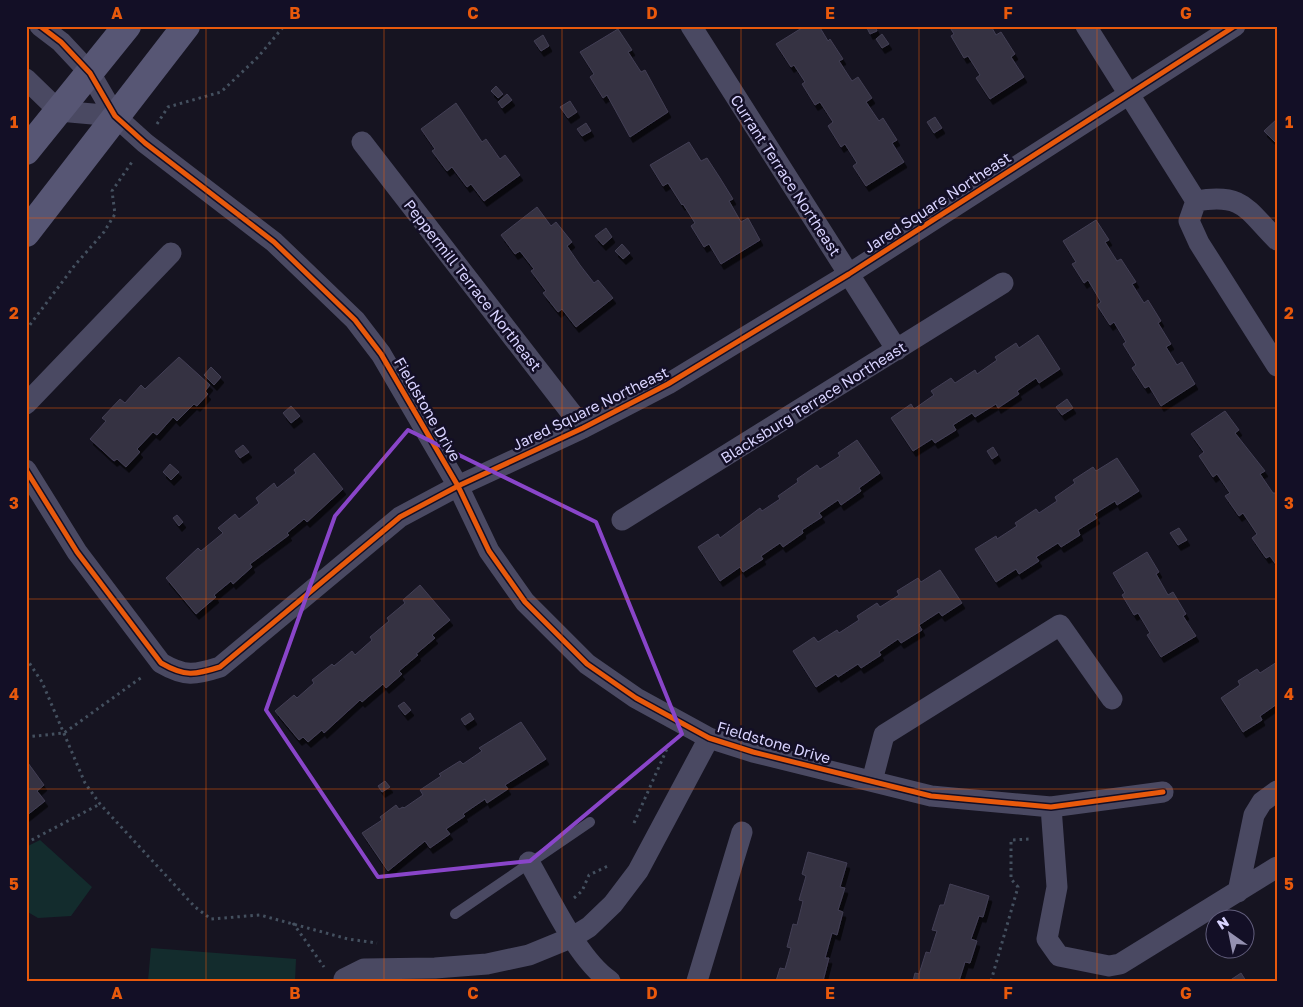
<svg xmlns="http://www.w3.org/2000/svg" width="1303" height="1007" viewBox="0 0 1303 1007" font-family="'Golos Text',sans-serif">
<style>
.green{fill:#132c2d}
.building{fill:#343243;stroke:#433f54;filter:url(#shadow)}
.lines{fill:none;stroke-linecap:round;stroke-linejoin:round}
.path{stroke:#44505f;stroke-width:3;stroke-dasharray:2.5 4;stroke-linecap:butt}
.lane{stroke:#4a4962;stroke-width:10}
.street{stroke:#4a4962;stroke-width:21}
.secondary{stroke:#575674;stroke-width:28}
.cycleway-casing{stroke:#130f26;stroke-width:8}
.cycleway{stroke:#e8590c;stroke-width:5}
.marked{fill:none;stroke:#8945c9;stroke-width:4;stroke-linejoin:round}
.grid{fill:none;stroke:#e8590c;stroke-width:1;stroke-opacity:0.55}
.labels{text-anchor:middle;dominant-baseline:central;stroke-width:5;stroke-linejoin:round;paint-order:stroke}
.street-label{font-size:15px;fill:#d9d4ff;stroke:#130f26}
.neatline{fill:none;stroke:#e8590c;stroke-width:2}
.grid-label{font-size:16px;text-anchor:middle;font-weight:bold;fill:#e8590c}
</style>
<defs>
<filter id="shadow"><feDropShadow dx="3" dy="5.5" stdDeviation="0" flood-color="#0009"/></filter>
</defs>
<rect width="100%" height="100%" fill="#161421"/>
<path class="green" d="M40,840l52,47 -21,29 -33,2 -12,-7v-64z
M151,948l145,11 -1,22h-147z"/>
<path class="building" d="M805,26h14l9,15 2,-2 13,20 -4,2 13,20 6,-4 14,21 -6,4 13,19 4,-3 14,22 -5,3 12,19 -38,24 -13,-20 4,-3 -12,-19 -4,3 -13,-21 5,-4 -13,-20 -5,3 -13,-21 3,-2 -11,-17 -3,2 -15,-23z
M866,26h9l2,5 -7,3z
M949,26h42l5,9 5,-3 14,22 -4,3 13,20 -34,22 -14,-21 4,-3 -12,-19 -4,2 -13,-22 3,-2z
M618,29l14,21 -4,2 13,20 4,-2 23,42 -38,25 -23,-42 -4,3 -13,-21 4,-3 -14,-22z
M882,34l7,10 -7,4 -6,-9z
M543,35l6,11 -8,5 -7,-10z
M496,86l7,8 -5,4 -7,-7z
M507,94l5,6 -10,8 -4,-6z
M570,101l7,11 -9,6 -8,-11z
M456,103l26,39 4,-3 14,20 5,-4 15,20 -36,26 -13,-17 -4,3 -15,-20 -5,4 -15,-20 3,-2 -14,-20z
M935,117l7,11 -8,5 -7,-11z
M1277,119v25l-13,-13z
M586,123l5,8 -9,5 -5,-7z
M689,142l12,19 6,-3 13,20 13,21 -4,2 12,21 7,-4 12,22 -39,24 -12,-20 -5,3 -13,-21 4,-3 -12,-19 -1,1 -14,-22 -5,3 -13,-21z
M537,207l14,19 5,-4 16,20 -5,4 13,19 14,18 4,-3 15,18 -37,29 -14,-18 -4,3 -15,-19 3,-2 -15,-20 3,-2 -14,-18 -5,3 -14,-19z
M1096,220l13,20 -4,2 12,19 4,-2 15,23 -4,2 12,19 4,-3 13,21 -3,2 13,21 -5,3 11,18 5,-3 13,22 -34,22 -12,-20 -4,2 -13,-20 4,-3 -13,-21 3,-2 -12,-20 -4,3 -13,-20 4,-3 -13,-22 -4,3 -12,-19 4,-2 -13,-21z
M606,228l6,9 -9,8 -8,-9z
M622,244l8,9 -7,6 -8,-8z
M1038,335l22,34 -21,14 -3,-5 -19,13 2,3 -21,14 -2,-4 -21,13 -3,-4 -19,12 3,5 -21,13 -3,-4 -19,12 -22,-33 20,-14 3,5 20,-14 -3,-4 20,-13 4,5 20,-13 2,4 20,-14 -2,-3 21,-14 3,5z
M179,357l31,28 -5,6 3,3 -11,12 -3,-2 -17,17 -4,-4 -16,18 -4,-3 -16,17 3,3 -14,15 -9,-8 -3,2 -24,-22 16,-18 -4,-3 18,-19 5,4 16,-18 4,4z
M211,367l10,10 -7,8 -10,-10z
M1067,399l6,9 -11,7 -6,-8z
M291,406l9,10 -9,7 -8,-10z
M1225,411l14,19 -4,3 30,38 -5,3 13,19h4v73l-7,-10 -4,2 -14,-20 5,-4 -14,-21 -4,3 -14,-20 5,-3 -13,-19 -4,3 -14,-21 5,-4 -13,-18z
M857,440l23,33 -21,15 2,3 -20,14 -3,-5 -19,13 3,4 -20,13 1,3 -20,14 -3,-4 -19,13 2,3 -20,13 -3,-5 -20,14 -22,-34 20,-13 2,4 40,-30 2,3 18,-12 -2,-3 20,-14 -1,-3 20,-14 3,4 20,-13 -2,-3z
M243,445l6,7 -9,6 -5,-7z
M993,447l5,8 -6,4 -5,-8z
M314,453l29,36 -36,33 -3,-3 -17,14 2,2 -39,29 2,3 -19,17 -2,-3 -17,14 2,2 -20,17 -30,-36 32,-30 3,3 22,-18 -5,-5 17,-14 4,5 20,-16 -3,-5 18,-15 3,5 19,-15 -2,-3z
M1117,458l22,33 -22,14 -2,-4 -21,13 3,4 -19,12 2,5 -19,12 -3,-4 -22,14 3,4 -20,13 -3,-5 -20,13 -21,-33 21,-13 1,3 20,-13 -2,-3 21,-14 3,4 18,-12 -2,-4 20,-14 -2,-3 20,-13 3,4z
M170,464l9,8 -8,8 -8,-8z
M177,515l6,7 -4,4 -6,-8z
M1179,528l8,12 -9,5 -8,-12z
M1147,552l12,20 -3,2 12,21 5,-3 13,22 -3,2 13,20 -35,21 -14,-22 3,-2 -12,-20 -4,2 -12,-20 3,-2 -12,-20z
M940,570l22,33 -20,13 -3,-4 -20,13 3,5 -21,13 -3,-4 -19,13 2,3 -20,13 -3,-4 -20,13 -2,-3 -20,13 -23,-36 21,-14 4,5 19,-12 2,3 20,-13 -2,-4 20,-13 3,4 19,-12 -2,-4 21,-13 3,4z
M420,585l30,35 -18,15 3,3 -19,16 2,1 -19,16 3,3 -16,14 -3,-4 -21,18 -2,-2 -36,33 -2,-3 -14,12 -5,-5 -4,3 -24,-29 19,-16 3,3 17,-15 -2,-3 20,-16 2,2 18,-15 3,4 17,-15 -2,-3 19,-16 -2,-3 18,-15 -2,-3z
M1277,662v42l-17,12 2,4 -19,12 -22,-34 19,-13 -2,-4 19,-12 3,4z
M404,702l7,8 -6,5 -7,-9z
M470,713l4,6 -9,6 -4,-6z
M521,722l25,37 -41,26 3,4 -21,14 -2,-4 -22,15 2,2 -19,13 4,5 -20,14 -5,-7 -37,30 -26,-38 20,-13 -2,-3 16,-12 3,4 4,-2 1,1 19,-13 -3,-5 21,-14 -2,-2 21,-13 3,3 19,-13 -3,-3z
M28,763l16,22 -7,6 8,10 -19,15z
M385,781l5,6 -8,5 -4,-6z
M808,852l39,11 -7,24 5,1 -7,22 5,2 -6,23 -5,-2 -7,25h4l-6,23h-47l4,-13 5,1 6,-21 -4,-1 6,-23 4,1 6,-24 -4,-1 7,-24 -4,-2z
M950,884l39,12 -6,21 -4,-1 -8,23 6,2 -7,22 -5,-1 -6,19h-46l2,-8 4,1 7,-22 4,1 7,-22 -5,-1 8,-25h4z
M1241,973l5,8h-17z"/>
<g class="lines">
<path class="path" d="M157,124l11,-17 53,-15 37,-35 26,-31
M26,330l49,-65 29,-33 11,-18 -3,-23 20,-29
M26,658l16,24 43,101 15,21 95,103 16,12 49,-4 88,24 29,4
M26,737l38,-4 78,-56
M634,823l36,-81
M26,843l74,-39
M574,898l8,-7 7,-16 21,-10
M293,923l31,44
M991,981l27,-94 -7,-8v-39l19,-1"/>
<path class="lane" d="M455,914l135,-92"/>
<path class="street" d="M40,26l21,16 29,31 25,43 30,27 129,99 81,78 26,34 77,132 31,65 36,51 62,62 49,34 73,40 44,14 178,44 120,11 112,-15
M691,26l206,324
M1086,26l110,175
M26,79l33,32 56,5
M362,142l221,286
M1277,240c-31,-31 -33,-47 -81,-39l-7,20 10,22 78,123
M26,404l145,-151
M26,470l51,82 84,111c24,14 34,12 59,4l180,-150 58,-31 125,-58 85,-44 181,-110 386,-248
M622,520l381,-237
M872,781l12,-46 176,-110 52,74
M1051,807l6,80 -10,52 12,17 50,10 11,-2 157,-97
M529,862c20,34 49,98 81,119
M1238,892l16,-77 8,-13 15,-11
M344,979l20,-10 71,-1 52,-4 42,-9 44,-18 16,-10 24,-23 25,-33 71,-133
M697,981l45,-149"/>
<path class="secondary" d="M26,151l101,-125
M26,233l160,-207"/>
<defs>
<path id="cycleway" d="M40,26l21,16 29,31 25,43 30,27 129,99 81,78 26,34 77,132 31,65 36,51 62,62 49,34 73,40 44,14 178,44 120,11 112,-15
M26,470l51,82 84,111c24,14 34,12 59,4l180,-150 58,-31 125,-58 85,-44 181,-110 386,-248"/>
</defs>
<use href="#cycleway" class="cycleway-casing"/>
<use href="#cycleway" class="cycleway"/>
</g>
<path class="marked" d="M408,430l188,92 86,212 -152,127 -152,16 -112,-167 69,-194z"/>
<path class="grid" d="M206,26v955M384,26v955M562,26v955M741,26v955M919,26v955M1097,26v955M26,218h1251M26,408h1251M26,599h1251M26,789h1251"/>
<g class="labels">
<g class="street-label">
<text transform="translate(786 175) rotate(57)">Currant Terrace Northeast</text>
<text transform="translate(937 202) rotate(-33)">Jared Square Northeast</text>
<text transform="translate(473 285) rotate(52)">Peppermill Terrace Northeast</text>
<text transform="translate(813 402) rotate(-32)">Blacksburg Terrace Northeast</text>
<text transform="translate(590 408) rotate(-26)">Jared Square Northeast</text>
<text transform="translate(428 409) rotate(60)">Fieldstone Drive</text>
<text transform="translate(774 742) rotate(16)">Fieldstone Drive</text>
</g>
</g>
<rect width="1303" height="1007" fill="none" stroke="#130f26" stroke-width="55"/>
<g transform="translate(1230 934) rotate(327)"><circle r="24" fill="#130f26" stroke="#625e7d"/>
<path d="M0-4L9 19L0 12L-9 19Z" fill="#9591b1"/>
<text y="-8" font-size="14" font-weight="bold" text-anchor="middle" fill="#d9d4ff">N</text>
</g>
<rect x="28" y="28" width="1248" height="952" class="neatline"/>
<g class="grid-label">
<text x="117" y="19">A</text>
<text x="295" y="19">B</text>
<text x="473" y="19">C</text>
<text x="652" y="19">D</text>
<text x="830" y="19">E</text>
<text x="1008" y="19">F</text>
<text x="1186" y="19">G</text>
<text x="14" y="128">1</text>
<text x="1289" y="128">1</text>
<text x="14" y="319">2</text>
<text x="1289" y="319">2</text>
<text x="14" y="509">3</text>
<text x="1289" y="509">3</text>
<text x="14" y="700">4</text>
<text x="1289" y="700">4</text>
<text x="14" y="890">5</text>
<text x="1289" y="890">5</text>
<text x="117" y="999">A</text>
<text x="295" y="999">B</text>
<text x="473" y="999">C</text>
<text x="652" y="999">D</text>
<text x="830" y="999">E</text>
<text x="1008" y="999">F</text>
<text x="1186" y="999">G</text>
</g>
</svg>
